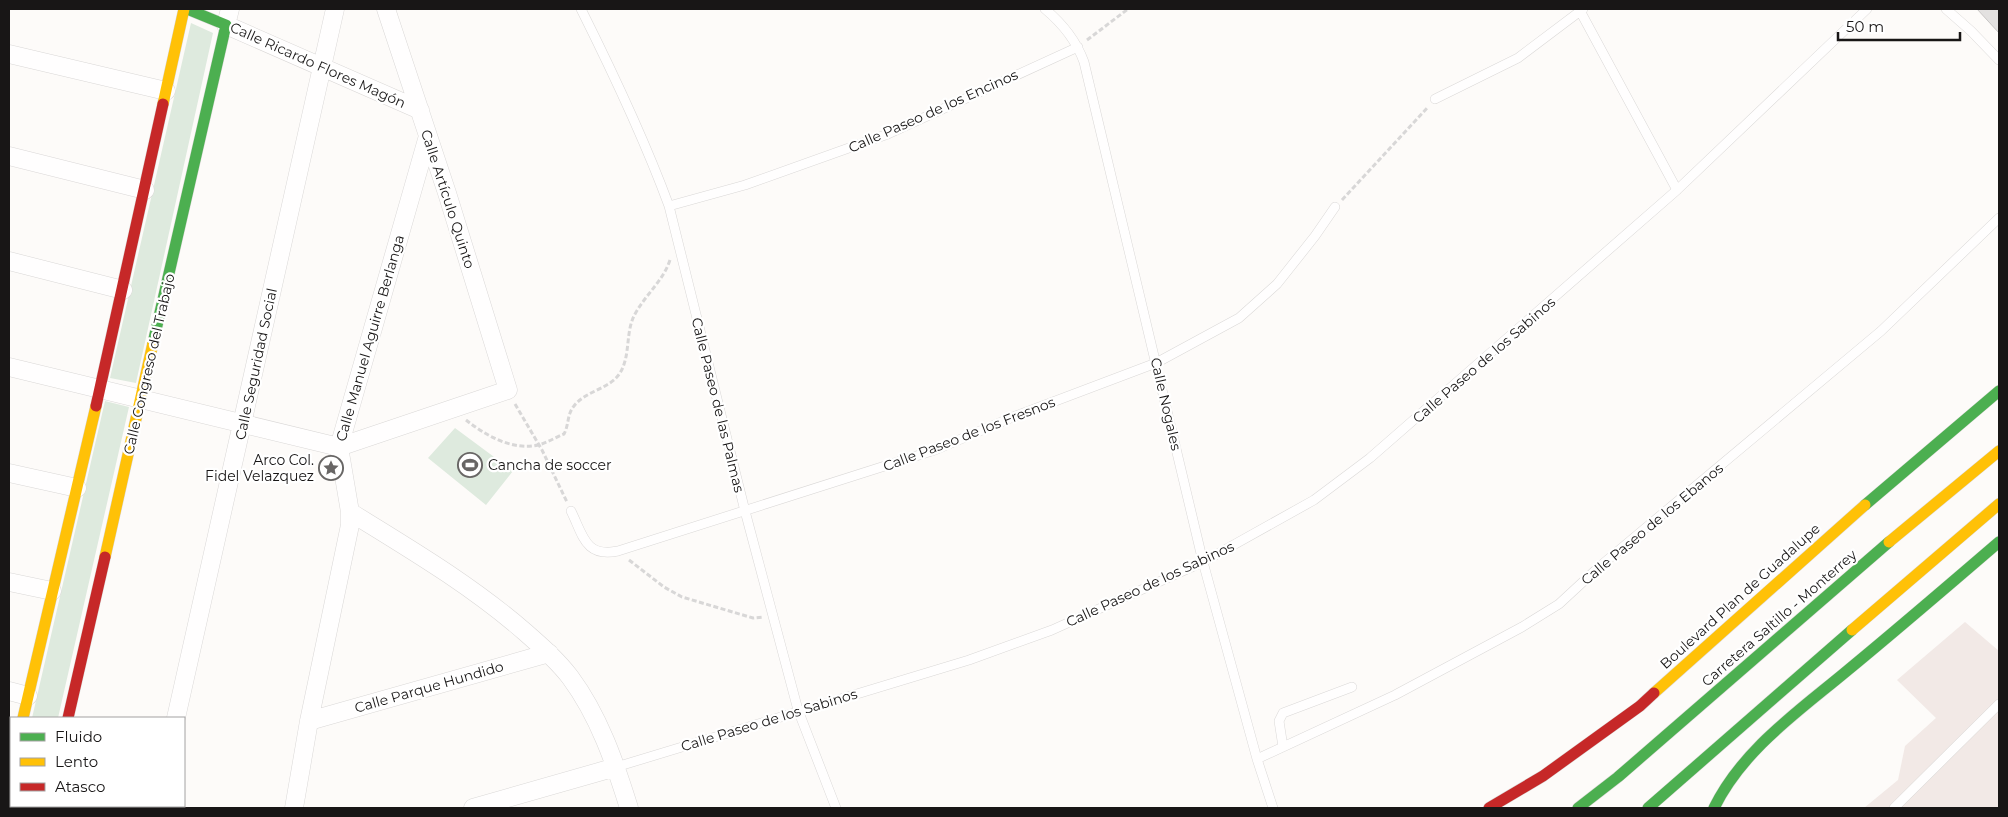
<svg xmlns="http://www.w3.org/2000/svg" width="2008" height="817" viewBox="0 0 2008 817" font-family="Montserrat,sans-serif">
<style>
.built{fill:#f2e9e6}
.green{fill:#deeade}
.shadow{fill:#0003}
.building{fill:#e3e1e0;stroke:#c9c7c6}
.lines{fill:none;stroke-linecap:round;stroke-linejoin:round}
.lane-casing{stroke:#dad8d7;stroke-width:10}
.street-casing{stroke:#dad8d7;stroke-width:19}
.fast-casing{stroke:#dad8d7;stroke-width:12}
.slow-casing{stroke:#dad8d7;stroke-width:12}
.jam-casing{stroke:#dad8d7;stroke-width:12}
.path{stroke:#d8d7d7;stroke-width:3;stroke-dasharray:5 2.5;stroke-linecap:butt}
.lane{stroke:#fffefe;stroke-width:9}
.street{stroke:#fffefe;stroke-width:18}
.fast{stroke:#4caf50;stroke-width:11}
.slow{stroke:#ffc107;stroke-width:11}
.jam{stroke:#c62828;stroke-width:11}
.labels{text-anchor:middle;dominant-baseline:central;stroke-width:4.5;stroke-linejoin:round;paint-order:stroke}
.street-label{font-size:14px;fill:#181616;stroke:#fff}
.poi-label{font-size:14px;fill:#181616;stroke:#fff;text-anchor:end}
</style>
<rect width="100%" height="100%" fill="#fdfbf9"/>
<path class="built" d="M1965,622l34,29v157h-135l34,-28 7,-34 31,-28 -39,-38z"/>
<path class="green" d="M191,23l22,10 -77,350 -26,-5z
M105,401l24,6 -71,311h-26z
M455,428l58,43 -27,34 -58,-47z"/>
<path class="shadow" d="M68,806h3l8,2h-14z"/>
<path class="building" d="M1977,9h22v24z"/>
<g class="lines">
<defs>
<path id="lane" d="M581,9c32,64 63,129 88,197l76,305 53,199 38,98
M1045,9c18,15 31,31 39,53l119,500 54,197 16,49
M1579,9l98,181
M1946,9l25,22 28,29
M1435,99l83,-41 65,-49
M669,206l76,-21 143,-51 190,-87
M571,511c12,24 14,47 47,40l317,-101 78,-33 143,-54 83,-45 38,-34 38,-48 20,-29
M1283,747l-4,-26 4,-8 69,-26
M1257,759l138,-64 127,-68 37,-23 40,-37 282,-236 118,-113
M616,767l353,-107 83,-30 151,-68 111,-62 56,-42 307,-268 190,-181
M1894,808l105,-104"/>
<path id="street" d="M230,9l-4,16 194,85
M9,54l157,37
M9,156l136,34
M9,261l114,29
M9,367l330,80 169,-57 -61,-197 -61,-184
M9,473l68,15
M350,512c60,37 121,73 175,120 16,14 32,28 45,45 29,39 45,86 59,131
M9,582l43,9
M9,691l19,5
M176,718l159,-709
M309,721l240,-68
M9,801h2
M31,806l11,2
M146,808l4,-2
M294,808l15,-87 41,-196v-13l-11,-65 89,-311
M473,808l143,-41"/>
<path id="fast" d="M153,343l73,-318 -39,-16
M1865,505l134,-114
M1578,808l40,-31 271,-235
M1648,808l204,-178
M1714,808c29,-59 85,-97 134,-138 51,-42 101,-85 151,-128"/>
<path id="slow" d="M163,104l21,-95
M1889,542l110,-91
M105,557l48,-214
M1852,630l147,-126
M1654,693l211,-188
M23,718l73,-312
M9,779l2,-11
M47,806v2"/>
<path id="jam" d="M96,406l67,-302
M68,718l37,-161
M1489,808l54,-32 97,-70 14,-13"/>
</defs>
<use href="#lane" class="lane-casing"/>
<use href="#street" class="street-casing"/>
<use href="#fast" class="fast-casing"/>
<use href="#slow" class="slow-casing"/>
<use href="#jam" class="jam-casing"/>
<path class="path" d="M1087,40l41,-31
M1342,200l86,-93
M515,404l27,46 25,52
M466,420c19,15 46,31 72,25 9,-2 18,-8 26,-11 5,-9 3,-20 10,-28 11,-15 36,-17 46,-33 11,-18 5,-41 15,-59 11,-20 28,-33 35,-54
M629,560l35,27 18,10 71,21 10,-1"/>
<use href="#lane" class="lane"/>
<use href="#street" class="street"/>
<use href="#fast" class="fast"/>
<use href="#slow" class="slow"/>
<use href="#jam" class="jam"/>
</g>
<defs>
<symbol id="stadium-ring" viewBox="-11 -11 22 22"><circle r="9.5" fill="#fff" stroke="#686665" stroke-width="1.5"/><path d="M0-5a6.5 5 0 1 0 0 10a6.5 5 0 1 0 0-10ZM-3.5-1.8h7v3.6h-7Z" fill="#686665"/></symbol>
<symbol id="sight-ring" viewBox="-11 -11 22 22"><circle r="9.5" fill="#fff" stroke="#686665" stroke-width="1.5"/><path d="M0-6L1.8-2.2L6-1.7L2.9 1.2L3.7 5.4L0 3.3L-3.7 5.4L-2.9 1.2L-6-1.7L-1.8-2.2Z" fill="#686665"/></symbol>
</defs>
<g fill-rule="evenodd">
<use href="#stadium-ring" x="456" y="451" width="28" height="28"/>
<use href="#sight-ring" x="317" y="454" width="28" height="28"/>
</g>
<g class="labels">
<g class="street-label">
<text transform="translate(318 65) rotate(24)">Calle Ricardo Flores Magón</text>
<text transform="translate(933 111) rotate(-24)">Calle Paseo de los Encinos</text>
<text transform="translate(448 199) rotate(72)">Calle Artículo Quinto</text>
<text transform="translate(370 338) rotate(-74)">Calle Manuel Aguirre Berlanga</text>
<text transform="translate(1484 360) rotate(-41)">Calle Paseo de los Sabinos</text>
<text transform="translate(149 364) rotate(-77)">Calle Congreso del Trabajo</text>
<text transform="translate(256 364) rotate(-78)">Calle Seguridad Social</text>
<text transform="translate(1166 404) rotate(77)">Calle Nogales</text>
<text transform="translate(718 405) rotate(76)">Calle Paseo de las Palmas</text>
<text transform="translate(969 434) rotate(-21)">Calle Paseo de los Fresnos</text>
<text transform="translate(1652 524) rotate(-40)">Calle Paseo de los Ebanos</text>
<text transform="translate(1150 584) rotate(-25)">Calle Paseo de los Sabinos</text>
<text transform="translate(1740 596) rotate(-42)">Boulevard Plan de Guadalupe</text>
<text transform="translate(1779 618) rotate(-41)">Carretera Saltillo - Monterrey</text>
<text transform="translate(429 687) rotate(-16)">Calle Parque Hundido</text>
<text transform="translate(769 720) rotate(-17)">Calle Paseo de los Sabinos</text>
</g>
<g class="poi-label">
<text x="314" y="460">Arco Col.<tspan x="314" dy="16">Fidel Velazquez</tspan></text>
<text x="488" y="465" text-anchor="start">Cancha de soccer</text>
</g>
</g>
<rect width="2008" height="817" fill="none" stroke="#181616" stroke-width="20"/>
<rect x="10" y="717" width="175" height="90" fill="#ffffff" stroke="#a3a2a2"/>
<rect x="20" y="733" width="25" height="8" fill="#4caf50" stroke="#a3a2a2"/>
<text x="55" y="742" font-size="15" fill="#181616">Fluido</text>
<rect x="20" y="758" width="25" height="8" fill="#ffc107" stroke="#a3a2a2"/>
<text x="55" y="767" font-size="15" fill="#181616">Lento</text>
<rect x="20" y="783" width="25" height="8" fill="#c62828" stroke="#a3a2a2"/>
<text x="55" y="792" font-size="15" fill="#181616">Atasco</text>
<path d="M1838 32v8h122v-8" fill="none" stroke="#181616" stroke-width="2.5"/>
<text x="1846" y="32" font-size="15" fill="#181616" stroke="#ffffff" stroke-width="4" paint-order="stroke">50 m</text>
</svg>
